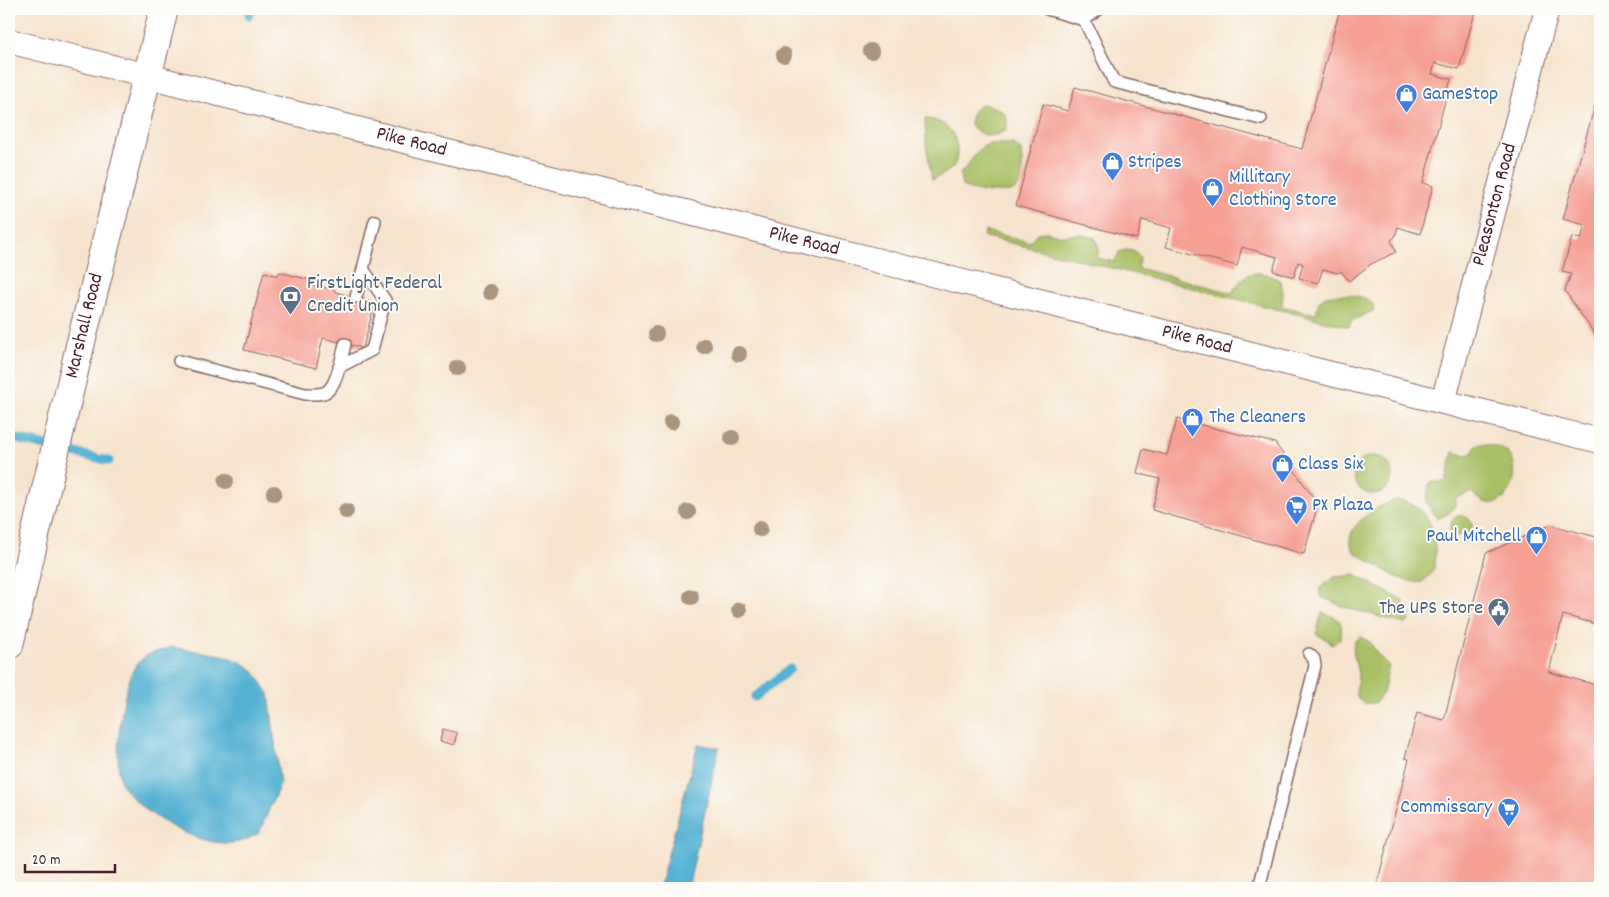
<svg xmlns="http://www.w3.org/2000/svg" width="1609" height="897" viewBox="0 0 1609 897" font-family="Dekko,sans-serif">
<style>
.green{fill:#a8bf65;stroke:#796f48}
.water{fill:#54b2d3;stroke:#4f687f}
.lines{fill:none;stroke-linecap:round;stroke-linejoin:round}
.stream{stroke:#54b2d3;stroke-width:9}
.building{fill:#f69f93}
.service-casing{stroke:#866464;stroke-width:14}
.minor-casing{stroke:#866464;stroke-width:26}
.tertiary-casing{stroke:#866464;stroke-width:30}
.service{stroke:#fff;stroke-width:11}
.minor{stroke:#fff;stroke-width:24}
.tertiary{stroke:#fff;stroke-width:28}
.tree{fill:#aa967f}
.labels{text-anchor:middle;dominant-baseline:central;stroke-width:4;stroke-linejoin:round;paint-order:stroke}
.shop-label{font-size:20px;fill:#366cbe;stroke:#fdfcf7;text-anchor:start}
.street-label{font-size:20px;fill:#4a1f2b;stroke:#fdfcf7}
.service-label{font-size:20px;fill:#4e5e75;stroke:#fdfcf7;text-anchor:start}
</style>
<rect width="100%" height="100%" fill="#fdfcf7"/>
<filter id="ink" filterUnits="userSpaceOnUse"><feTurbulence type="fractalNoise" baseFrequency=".02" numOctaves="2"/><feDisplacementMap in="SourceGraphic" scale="10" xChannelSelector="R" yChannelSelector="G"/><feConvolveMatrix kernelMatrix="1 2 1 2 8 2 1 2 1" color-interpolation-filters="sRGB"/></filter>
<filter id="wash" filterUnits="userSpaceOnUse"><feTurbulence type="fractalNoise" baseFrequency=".0096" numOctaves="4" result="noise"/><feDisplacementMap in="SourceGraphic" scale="20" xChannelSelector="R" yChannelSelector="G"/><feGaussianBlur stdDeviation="1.12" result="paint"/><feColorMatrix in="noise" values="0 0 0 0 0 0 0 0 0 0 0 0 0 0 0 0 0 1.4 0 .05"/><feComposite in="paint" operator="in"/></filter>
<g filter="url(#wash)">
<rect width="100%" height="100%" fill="#f6e4ce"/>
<path class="green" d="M982,104c17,3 30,9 23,27 -14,7 -25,6 -35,-7 1,-9 4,-15 12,-20z
M925,119c20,1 32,13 32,33 0,5 -1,11 -4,15 -6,6 -14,9 -21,13l-6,-36z
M988,144h25l8,6c1,11 5,35 -8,41 -4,2 -11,1 -16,1 -12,0 -24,-1 -35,-6l-2,-12 21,-26z
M985,231l45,11 7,-9 9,-1 17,4 17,-2 15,4 4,9 -2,11 18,4 4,-10 8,-2 9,2 4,5 -2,11 94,25c13,-23 26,-25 49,-12l2,12 -1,13 34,8c1,-6 2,-14 8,-17 11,-5 55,-3 49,14l-22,10 -2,6 -366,-91z
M1482,444c8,1 20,3 26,9 16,17 1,58 -24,49 -5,-2 -9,-7 -13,-10l-15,6v6c-6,8 -8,12 -19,14l-11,-16 3,-18 2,1 1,-3h14l7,-30 11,3 7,-1 6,-9z
M1354 475a19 19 0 1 1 38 0a19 19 0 1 1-38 0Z
M1397,500c27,4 36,22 38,47 0,6 1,14 -1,20 -1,6 -7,11 -12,15 -24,2 -47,-19 -68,-30 -1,-3 -4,-8 -4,-11 0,-20 31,-37 47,-41z
M1461,515l8,4c4,6 4,8 0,14l-12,3 -7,-3c-1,-8 3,-17 11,-18z
M1355,575l47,25 8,14 -1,7 -4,3 -64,-18 -21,-10v-8l15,-11z
M1322,613c17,5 21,6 19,25l-9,7 -6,-6 -10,-5z
M1360,637l10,5 7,12 12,12 -6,27 -7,9c-7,2 -15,3 -18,-4 -4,-6 0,-14 0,-20 0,-13 -7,-23 -4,-36z"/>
<path class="water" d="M170,647l52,8 21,8 11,8 15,23 11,90 -21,49c-6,3 -14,8 -21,9 -35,8 -96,-27 -115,-56 -12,-18 0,-107 14,-122 12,-13 18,-10 33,-17z
M698,744l21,4 -31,140h-29z"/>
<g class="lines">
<path class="stream" d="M249,15l2,-6
M17,439l79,19
M101,459l8,2
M755,697l35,-28"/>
</g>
<g id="blocks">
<path class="building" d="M1340,9h136l-17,60 -24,-6 -3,11 19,5 -28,104 10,3 -13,48 -22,-7 -3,10 -4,3 5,12 -25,12 -22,17 -8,-10 -3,2 -15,-4 -5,14 -19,-5 4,-14 -5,-2 -4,15 -21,-6 4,-14 -35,-10 -5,19 -71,-19 5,-19 -29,-8 -5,19 -121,-33 27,-102 25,7 7,-24 227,62z
M1600,87v255l-35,-51 6,-17 -9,-2 10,-35 9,2 4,-14 -22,-6z
M264,272l14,4 1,-4 36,9 -1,4 21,5v2l40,10 -12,46 -40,-10 -7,30 -72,-18z
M1177,419l98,24 43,61 -14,50 -152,-44 8,-31 -23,-6 6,-24 24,6z
M1551,525l49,13v87l-37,-10 -14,57 51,14v202h-224l33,-129 -4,-1 12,-45 27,7 42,-167z
M443,729l14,4 -3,12 -14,-4z"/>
</g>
</g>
<g filter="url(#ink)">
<use href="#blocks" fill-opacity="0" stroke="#866464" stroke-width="1"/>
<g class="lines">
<defs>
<path id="service" d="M1047,9l37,11 15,-11
M1084,20l30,62 147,37
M356,297l19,-76
M179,361l126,33c6,0 15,1 21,-2 11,-6 16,-36 19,-48
M339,367l33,-17 13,-50 -22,-31
M1259,888l56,-222 -1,-7 -5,-5"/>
<g id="minor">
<path id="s1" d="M9,41l894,226 697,174"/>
<path id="s2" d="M1443,402l104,-393"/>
</g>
<g id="tertiary">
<path id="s3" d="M9,645l71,-299 84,-337"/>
</g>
</defs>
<use href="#service" class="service-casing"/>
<use href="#minor" class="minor-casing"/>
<use href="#tertiary" class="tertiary-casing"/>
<use href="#service" class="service"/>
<use href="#minor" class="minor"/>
<use href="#tertiary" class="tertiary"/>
</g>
<g class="tree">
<circle cx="871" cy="51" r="8"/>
<circle cx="784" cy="55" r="8"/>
<circle cx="490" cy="292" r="8"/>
<circle cx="656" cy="334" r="8"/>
<circle cx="704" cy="346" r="8"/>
<circle cx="739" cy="354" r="8"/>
<circle cx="458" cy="368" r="8"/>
<circle cx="671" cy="422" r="8"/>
<circle cx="732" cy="438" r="8"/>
<circle cx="226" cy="481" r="8"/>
<circle cx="274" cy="493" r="8"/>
<circle cx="346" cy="511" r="8"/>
<circle cx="688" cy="512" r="8"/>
<circle cx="760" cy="529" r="8"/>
<circle cx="691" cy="597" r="8"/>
<circle cx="739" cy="610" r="8"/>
</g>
</g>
<defs>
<symbol id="shop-pin" viewBox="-11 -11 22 30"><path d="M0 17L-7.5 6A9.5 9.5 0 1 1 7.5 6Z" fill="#3f7fe0" stroke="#fdfcf7"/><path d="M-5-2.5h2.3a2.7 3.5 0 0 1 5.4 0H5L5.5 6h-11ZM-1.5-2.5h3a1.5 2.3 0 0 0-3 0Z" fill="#fff"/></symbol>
<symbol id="bank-pin" viewBox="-11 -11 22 30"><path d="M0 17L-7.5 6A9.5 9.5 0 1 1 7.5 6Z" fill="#5c6f8a" stroke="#fdfcf7"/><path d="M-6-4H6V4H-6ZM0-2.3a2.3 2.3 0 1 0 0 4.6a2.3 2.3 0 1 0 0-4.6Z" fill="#fff"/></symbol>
<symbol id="supermarket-pin" viewBox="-11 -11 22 30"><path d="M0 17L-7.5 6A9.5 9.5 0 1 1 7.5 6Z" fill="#3f7fe0" stroke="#fdfcf7"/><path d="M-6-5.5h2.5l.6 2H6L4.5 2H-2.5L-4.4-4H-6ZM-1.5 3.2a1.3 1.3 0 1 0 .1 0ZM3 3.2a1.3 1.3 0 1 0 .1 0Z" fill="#fff"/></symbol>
<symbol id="civic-pin" viewBox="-11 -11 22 30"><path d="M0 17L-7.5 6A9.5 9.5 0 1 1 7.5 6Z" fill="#5c6f8a" stroke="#fdfcf7"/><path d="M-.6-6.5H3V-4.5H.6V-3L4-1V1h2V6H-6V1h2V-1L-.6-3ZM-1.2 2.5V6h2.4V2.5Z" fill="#fff"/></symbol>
</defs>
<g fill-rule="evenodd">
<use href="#shop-pin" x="1394" y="82" width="25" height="34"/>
<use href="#shop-pin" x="1100" y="150" width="25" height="34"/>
<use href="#shop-pin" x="1200" y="176" width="25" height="34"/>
<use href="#bank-pin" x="278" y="284" width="25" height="34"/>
<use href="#shop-pin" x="1180" y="406" width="25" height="34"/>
<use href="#shop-pin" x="1270" y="452" width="25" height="34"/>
<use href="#supermarket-pin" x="1284" y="494" width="25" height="34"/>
<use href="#shop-pin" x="1524" y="524" width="25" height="34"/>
<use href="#civic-pin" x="1486" y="596" width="25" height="34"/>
<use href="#supermarket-pin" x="1496" y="796" width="25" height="34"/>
</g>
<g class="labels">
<g class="shop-label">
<text x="1422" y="95">GameStop</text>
<text x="1128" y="163">Stripes</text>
<text x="1229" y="178">Millitary<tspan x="1229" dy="23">Clothing Store</tspan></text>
<text x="1209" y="418">The Cleaners</text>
<text x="1298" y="465">Class Six</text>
<text x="1312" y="506">PX Plaza</text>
<text x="1521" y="537" text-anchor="end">Paul Mitchell</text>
<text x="1492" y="808" text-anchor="end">Commissary</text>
</g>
<g class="street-label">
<text stroke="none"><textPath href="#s1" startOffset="415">Pike Road</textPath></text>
<text stroke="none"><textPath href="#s2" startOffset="204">Pleasonton Road</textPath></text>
<text stroke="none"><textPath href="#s1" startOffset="820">Pike Road</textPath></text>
<text stroke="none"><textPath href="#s3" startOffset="328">Marshall Road</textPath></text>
<text stroke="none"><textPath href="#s1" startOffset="1225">Pike Road</textPath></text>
</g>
<g class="service-label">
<text x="307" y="284">FirstLight Federal<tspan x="307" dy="23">Credit Union</tspan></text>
<text x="1483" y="609" text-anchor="end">The UPS Store</text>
</g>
</g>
<rect width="1609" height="897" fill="none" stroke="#fdfcf7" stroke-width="30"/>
<path d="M25 864v8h90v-8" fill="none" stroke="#4a1f2b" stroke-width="2.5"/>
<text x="32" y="864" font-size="15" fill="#4a1f2b" stroke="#fdfcf7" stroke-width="4" paint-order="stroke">20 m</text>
</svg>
